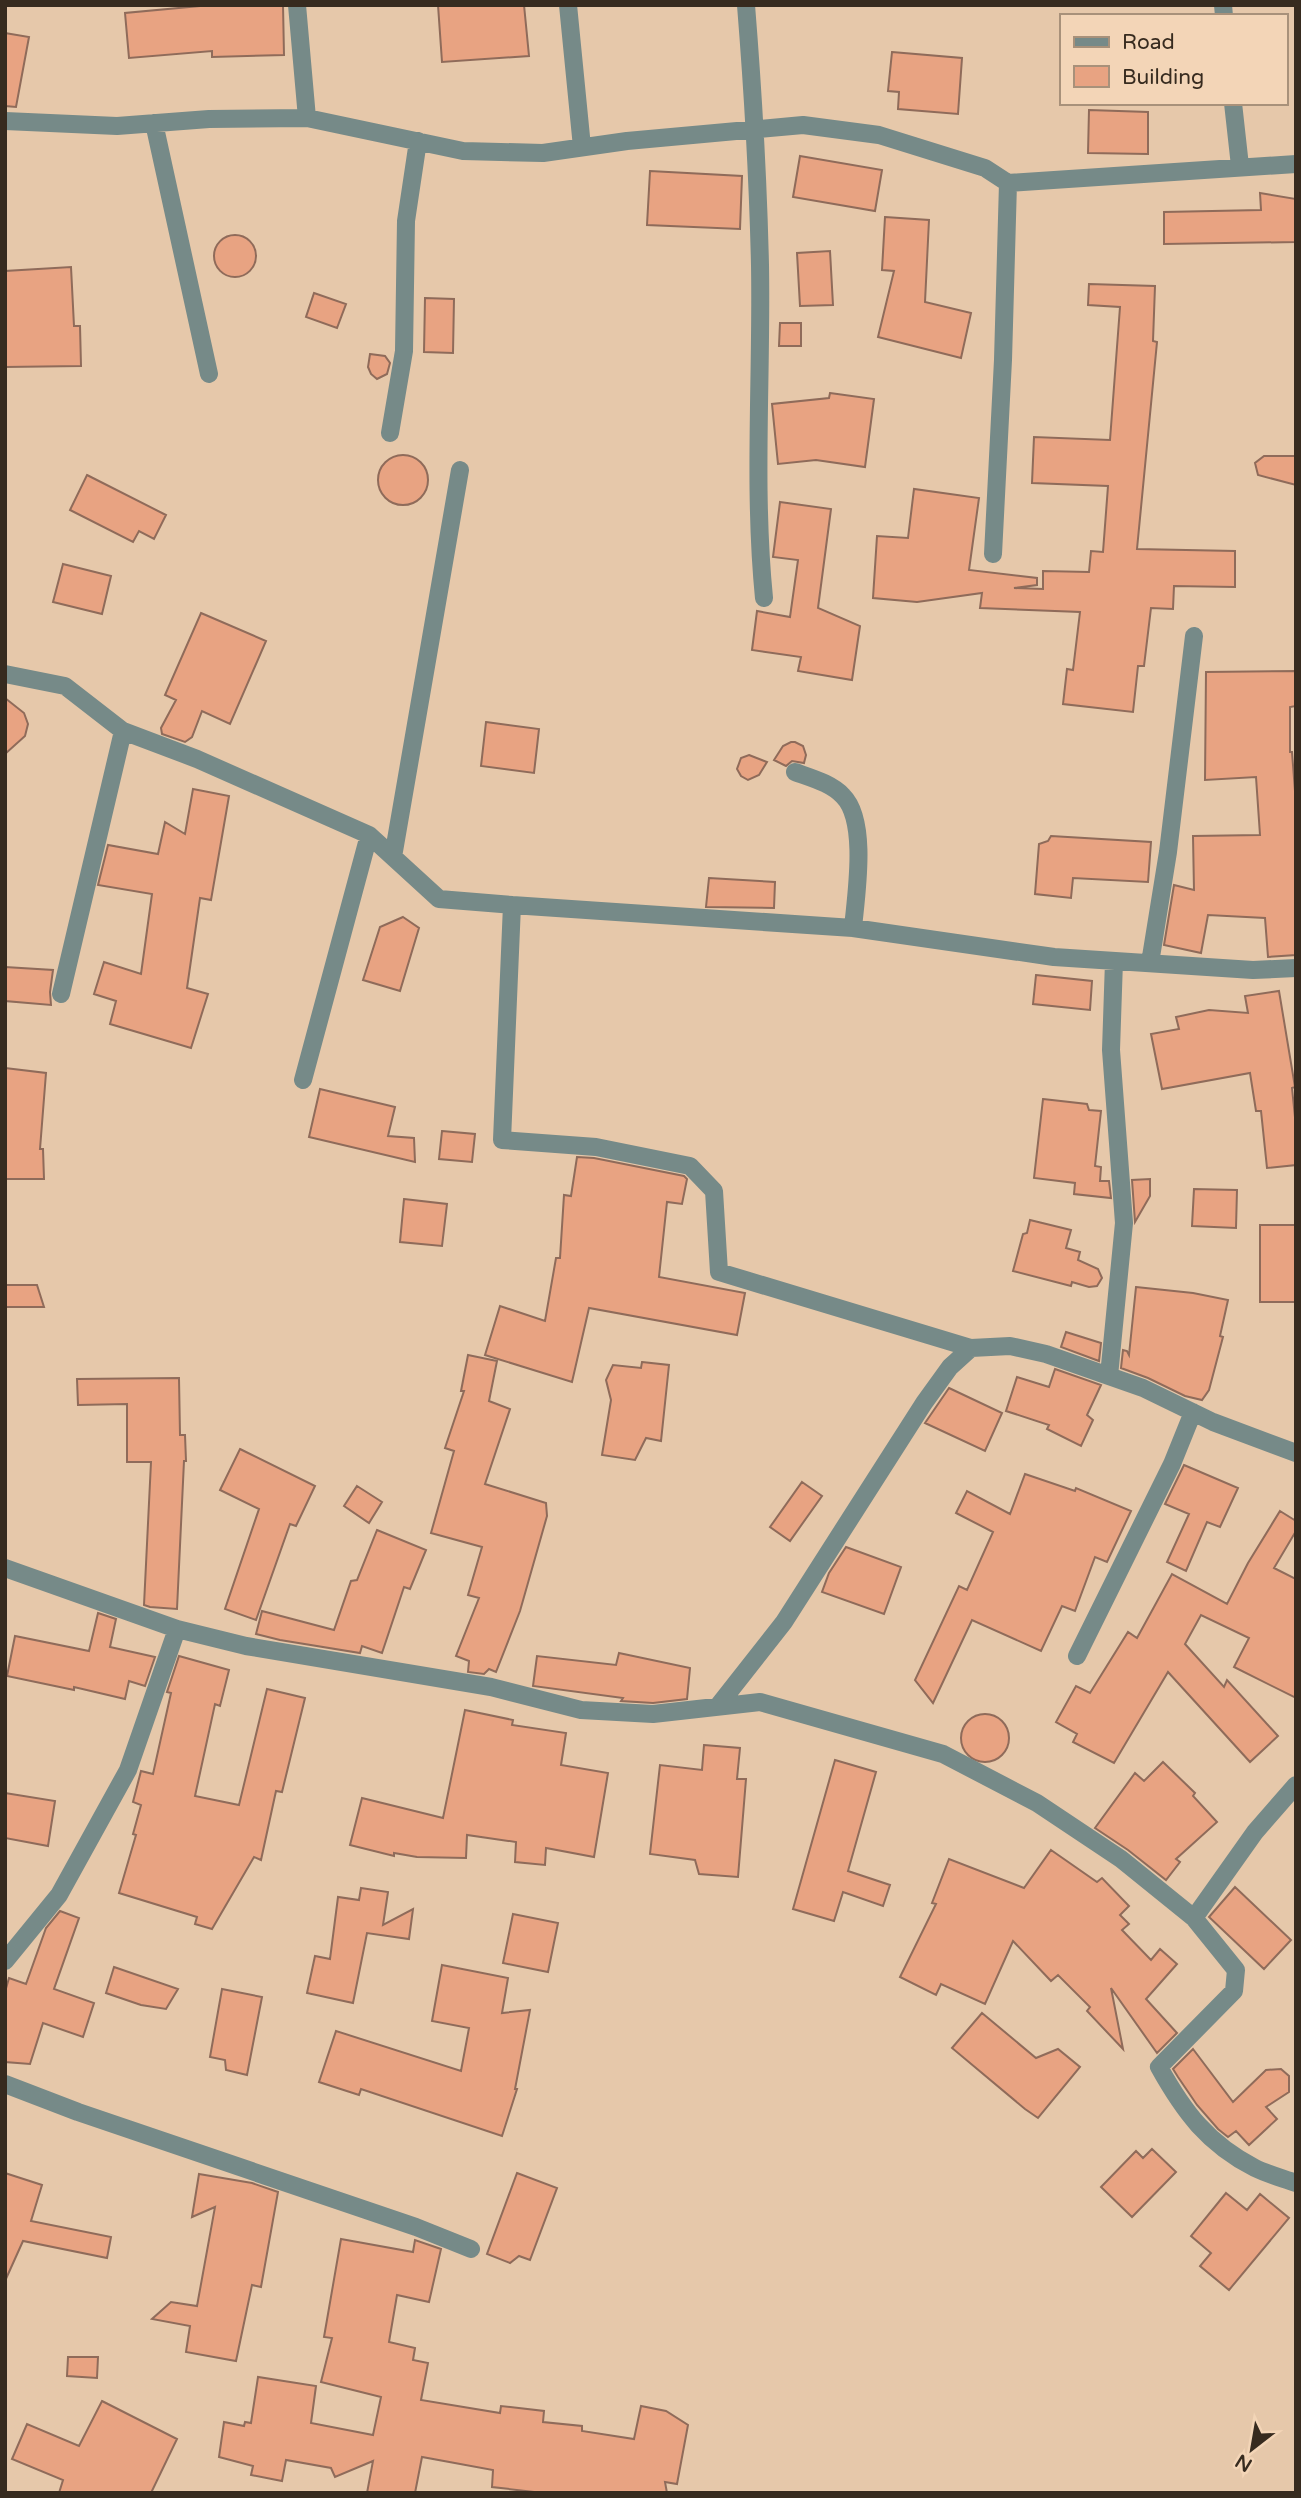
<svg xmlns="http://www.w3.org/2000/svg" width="1301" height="2498" viewBox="0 0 1301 2498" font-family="'Varela Round',sans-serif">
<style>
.building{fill:#e8a382;stroke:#8f6b5a;stroke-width:2}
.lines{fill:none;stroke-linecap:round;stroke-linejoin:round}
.minor{stroke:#768a88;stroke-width:18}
</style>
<rect width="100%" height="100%" fill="#e6c8aa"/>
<path class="building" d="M211,5h72l1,50 -72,2v-6l-83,7 -4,-45z
M438,5h86l5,51 -87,6z
M5,33l24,4 -13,70 -11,-1z
M892,52l70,6 -4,56 -60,-5 1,-17 -11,-1z
M1089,110l59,2v42l-60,-1z
M800,156l82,14 -7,41 -82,-14z
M650,171l92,5 -2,53 -93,-4z
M1260,193l36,6v43l-132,2v-32l97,-2z
M885,217l44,3 -4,82 46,11 -10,45 -83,-21 16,-66 -12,-1z
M214 256a21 21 0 1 1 42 0a21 21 0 1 1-42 0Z
M830,251l3,54 -33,1 -3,-53z
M71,267l3,59h6l1,40 -76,1v-96z
M1089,284l66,2 -2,55 4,1 -20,207 98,2v36l-61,-1 -1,23 -22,-1 -7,58h-6l-5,46 -70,-8 4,-35 6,1 7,-58 -100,-4 2,-15 -65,9 -44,-4 4,-62 31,2 6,-49 65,9 -10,72 68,8v7l-23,3 29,1v-18l46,1 2,-21 12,1 5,-66 -76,-3 2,-46 76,3 10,-133 -32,-2z
M314,293l32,11 -9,24 -31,-11z
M425,298l29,1 -1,54 -29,-1z
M780,323h21v23h-22z
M370,354l15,2 5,7 -3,11 -10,5 -6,-5 -3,-7z
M830,393l44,6 -9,68 -49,-7 -38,4 -6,-60 57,-6z
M378 480a25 25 0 1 1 50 0a25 25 0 1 1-50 0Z
M1264,456h32v29l-38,-10 -3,-12z
M87,475l79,40 -12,24 -15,-8 -6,11 -63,-32z
M780,502l51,7 -13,99 42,18 -8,54 -54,-9 3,-14 -49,-7 5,-39 33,6 8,-57 -25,-3z
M63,564l48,12 -9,38 -49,-12z
M201,613l65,28 -36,83 -28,-13 -10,26 -7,5 -23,-8 -1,-6 15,-28 -11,-5z
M1296,671v35l-6,1v45h2l4,52v151l-28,2 -3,-39 -57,-3 -7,38 -37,-8 10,-60 20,5 -1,-54 67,-1 -4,-58 -51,3 1,-108z
M5,698l19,15 4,11 -3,12 -20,18z
M486,722l53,7 -5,44 -53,-7z
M791,742h4l8,4 3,9 -2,8 -12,-2 -6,5 -12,-6 9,-14z
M749,755l18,7 -8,13 -11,5 -7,-4 -4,-7 4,-11z
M193,789l36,7 -18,104 -11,-2 -13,90 21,6 -17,54 -81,-24 6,-23 -22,-7 10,-32 37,12 11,-80 -54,-9 10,-40 50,9 7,-32 20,12z
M1051,836l100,6 -3,40 -75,-4 -2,20 -36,-4 4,-50 9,-3z
M709,878l66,4 -1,26 -68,-1z
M403,917l16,11 -19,63 -37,-11 17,-53z
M5,967l48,3 -3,22 1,13 -46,-4z
M1036,975l56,6 -2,29 -57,-6z
M1279,991l16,96 -3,1 4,39v38l-29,3 -6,-57h-5l-6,-38 -88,16 -11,-55 28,-5 -3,-12 33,-7 39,3 -3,-17z
M5,1068l41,5 -6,76h3l1,30h-39z
M320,1089l75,18 -7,29 26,2 1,24 -106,-25z
M1043,1099l44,5 2,6 12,1 -6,55 6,1 -1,14h9l2,17 -37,-4 1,-11 -41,-5z
M442,1131l33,3 -3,28 -33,-3z
M577,1157l17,1 90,18 3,3 -5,25 -15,-2 -8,75 86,16 -8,42 -148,-27 -17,74 -87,-27 15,-49 45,15 11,-63h4l4,-63 7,1z
M1150,1179v17l-15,26 -3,-42z
M1194,1189l43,1 -1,38 -44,-2z
M404,1199l43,5 -5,42 -42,-4z
M1030,1220l41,10 -5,18 14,4 -2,8 20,9 4,9 -5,8 -8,1 -17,-5 -1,4 -58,-15 10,-37 4,-1z
M1260,1225h36v77h-36z
M5,1285h32l7,22h-39z
M1136,1287l57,6 35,7 -8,36 3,1 -14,53 -7,10 -17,-4 -37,-18 -27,-10 2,-18 4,1 2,4z
M1066,1332l35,11 -2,18 -38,-14z
M468,1355l29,6 -8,40 21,8 -25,75 61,19 1,13 -27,95 -24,61 -7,-3 -5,5 -16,-2 1,-11 -13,-5 23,-58 -11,-3 14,-48 -51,-14 23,-82 -9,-3 19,-57h-3z
M642,1362l27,3 -8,76 -15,-3 -11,22 -33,-5 9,-55 -5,-20 7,-15 28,3z
M1055,1369l46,16 -14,30 6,5 -12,26 -34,-17 2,-4 -43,-14 11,-34 32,10z
M179,1378l1,57h5l1,26h-2l-7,148 -27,-2 -6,-2 7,-143h-24v-58l-49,1 -1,-26z
M949,1388l53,25 -17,38 -60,-28z
M240,1449l75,37 -19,40 -6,-2 -34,96 -31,-11 34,-100 -39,-19z
M1184,1465l54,23 -18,39 -13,-5 -21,49 -19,-9 22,-48 -24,-10z
M1025,1474l50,17 1,-3 55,23 -24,51 -12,-5 -20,54 -13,-5 -21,45 -69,-31 -39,83 -18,-23 44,-94 8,4 26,-58 -37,-19 11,-22 43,23z
M802,1482l20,14 -32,45 -20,-14z
M357,1486l25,16 -13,21 -25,-17z
M1280,1511l16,10v10l-22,37 22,11v119l-62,-31 15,-29 -48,-23 -16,29 39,43 3,-7 51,56 -28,26 -82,-90 -54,91 -41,-21 4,-8 -21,-12 20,-36 14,7 38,-61 9,6 35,-64 55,30 21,-41z
M377,1530l49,20 -16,39 -6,-2 -22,66 -20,-7 -2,7 -80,-13 -24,-6 6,-23 72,19 17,-49 6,-1z
M846,1547l55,20 -17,47 -62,-22 7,-19z
M98,1613l18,6 -6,28 45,10 -10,29 -16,-5 -4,18 -51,-12v3l-67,-14 8,-40 74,15z
M619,1653l71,15 -3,31 -34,4 -32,-2 2,-3 -90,-12 4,-30 79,9z
M179,1656l50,14 -9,36 -5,-2 -20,92 44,9 28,-116 38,9 -23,94 -6,-1 -15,69 -7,-3 -42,72 -17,-5 2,-7 -78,-24 17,-58 -3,-1 8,-29 -8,-3 8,-31 12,3 18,-81 -4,-1z
M465,1710l48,10 -1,5 54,8 -5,32 47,8 -14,84 -48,-9 -1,17 -30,-3 1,-20 -49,-7 -1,23 -49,-1 -23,-4v3l-44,-11 12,-47 81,20z
M961 1738a24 24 0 1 1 48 0a24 24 0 1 1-48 0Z
M704,1745l36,3 -3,31h9l-8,98 -39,-3 -4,-14 -45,-6 10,-89 42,5z
M835,1760l41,12 -28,99 42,14 -7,21 -40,-14 -9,29 -41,-12z
M1163,1762l32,31 -2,3 24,26 -41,37 4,3 -14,18 -38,-30 -33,-22 40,-55 9,8z
M5,1793l50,8 -7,45 -43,-8z
M1051,1850l46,32 5,-4 27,28 -9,9 9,9 -7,6 29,30 9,-11 17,15 -31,35 31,34 -20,20 -46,-65 12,61 -36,-38 3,-4 -32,-32 -7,6 -38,-40 -28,63 -44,-20 -5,11 -36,-18 36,-73 -4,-1 17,-44 75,29z
M1235,1887l56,53 -27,29 -55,-52z
M361,1888l27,4 -5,33 30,-16 -4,30 -42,-6 -14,70 -46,-10 8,-37 15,3 8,-62 21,3z
M60,1911l19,7 -25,71 40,14 -11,34 -40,-14 -13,41 -25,-2v-70l4,-14 17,6 20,-56z
M513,1914l45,9 -10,49 -45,-9z
M442,1965l66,13 -6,35 28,-3 -15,79h2l-15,47 -141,-47 -2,6 -40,-13 17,-51 125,40 8,-43 -37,-7z
M114,1967l64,22 -12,20 -25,-4 -35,-12z
M222,1989l40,8 -15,78 -21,-5 -1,-10 -15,-3z
M982,2013l54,45 22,-9 22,18 -42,51 -13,-9 -73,-61z
M1193,2049l40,53 33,-32 15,-1 8,7v16l-23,15 11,12 -28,26 -13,-14 -8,6 -10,-8 -21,-24 -19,-28 -5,-8z
M1152,2149l24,23 -44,45 -31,-30 35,-36 7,7z
M5,2173l37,12 -11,36 80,16 -4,21 -84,-17 -18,40z
M517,2173l40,15 -27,72 -11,-4 -9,7 -23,-9z
M199,2174l53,9 26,9 -17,95 -9,-2 -16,76 -50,-9 4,-26 -38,-7 19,-17 26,4 18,-99 -23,10z
M1226,2193l21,17 13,-16 29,24 -60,72 -29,-24 11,-13 -20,-17z
M341,2239l72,13 2,-12 26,9 -12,53 -32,-7 -8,47 26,6 -2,12 15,3 -7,37 79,13 1,-7 43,5 -1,11 39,4v5l52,8 7,-33 25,5 22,14 -11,59 -12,-2 2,11h-124l-51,-6 1,-17 -71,-13 -7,36h-48l6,-32 -38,16 -4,-9 -45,-8 -4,21 -31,-6 2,-9 -34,-9 5,-35 20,4 1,-4 6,1 7,-46 58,9 -5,37 62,12 8,-38 -60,-15 11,-44 -8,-1z
M68,2357h30l-1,21 -30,-2z
M102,2401l75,38 -26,54h-92l4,-13 -51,-21 15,-35 52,22z"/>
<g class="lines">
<path class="minor" d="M297,5l10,113
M568,5l14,142
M746,5c7,87 12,173 14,260 2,111 -7,222 4,333
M1223,5l1,11
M1233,103l7,63
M5,121l112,5 92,-7 98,-1 156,33 80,2 84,-12 176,-16 76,10 106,33 23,15 288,-19
M154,123l55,251
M390,433l14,-82 2,-130 12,-80
M993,554l10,-194 5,-177
M5,674l60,12 58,45 74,28 172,76 70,64 73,6 -10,235 94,7 94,19 24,25 5,81 252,76
M795,772c16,6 36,11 48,24 25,25 13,99 10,132
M393,857l67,-387
M512,905l341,23 201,29 199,13 43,-2
M1150,963l18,-111 26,-216
M61,994l62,-263
M303,1080l66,-245
M1109,1376l15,-153 -13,-173 3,-89
M5,1568l172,61 69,17 245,41 90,23 72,4 107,-12 183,52 94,49 84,56 73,59 42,52 -2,21 -75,76c25,45 49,77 96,101 12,6 27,10 41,15
M1077,1656l95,-192 21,-52
M718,1706l66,-84 140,-219 26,-36 21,-19 39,-2 36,8 97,34 70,34 83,31
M1194,1918l61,-86 41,-47
M5,1961l54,-66 69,-125 49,-141
M5,2084l73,28 338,115 55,22"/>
</g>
<rect width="1301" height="2498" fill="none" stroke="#372b1f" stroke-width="14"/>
<rect x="1060" y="14" width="228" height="91" fill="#f3d5b7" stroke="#a8917a" stroke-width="2"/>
<rect x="1074" y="37" width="35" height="10" fill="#768a88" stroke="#a8917a" stroke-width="2"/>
<text x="1122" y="49" font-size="21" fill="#372b1f">Road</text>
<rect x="1074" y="66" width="35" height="21" fill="#e8a382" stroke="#a8917a" stroke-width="2"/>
<text x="1122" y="84" font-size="21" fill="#372b1f">Building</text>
<g transform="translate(1252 2449) rotate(211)" stroke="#f3d5b7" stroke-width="5" paint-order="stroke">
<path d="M0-5L12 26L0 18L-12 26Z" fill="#372b1f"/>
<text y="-10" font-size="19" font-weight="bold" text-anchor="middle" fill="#372b1f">N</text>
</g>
</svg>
